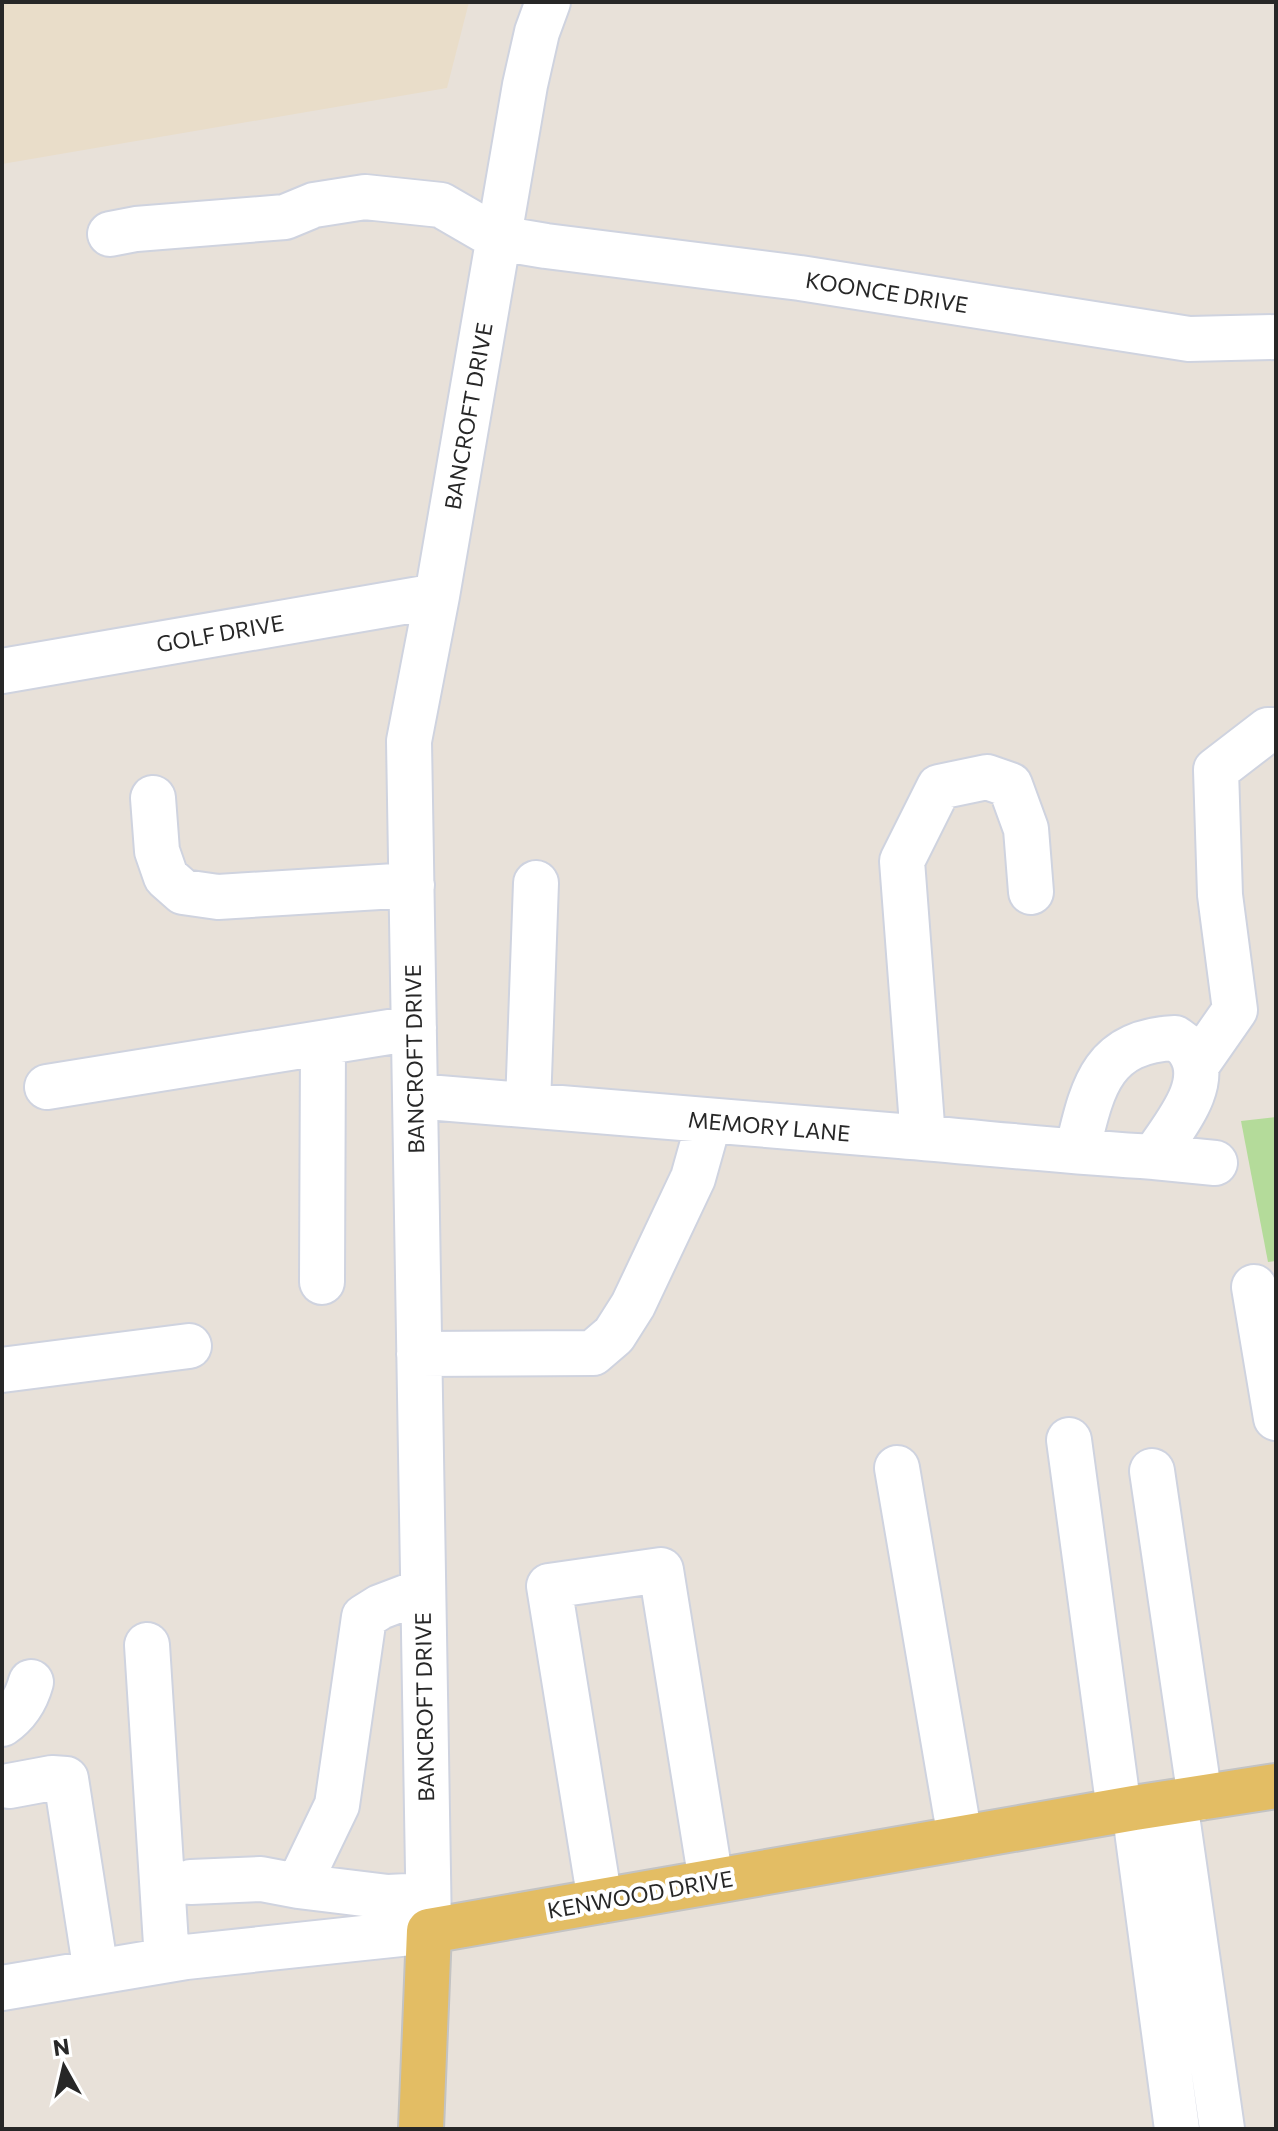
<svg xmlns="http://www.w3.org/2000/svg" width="1278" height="2131" viewBox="0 0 1278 2131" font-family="Commissioner,sans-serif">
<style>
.education{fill:#e9ddc9}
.park{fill:#b4db9a}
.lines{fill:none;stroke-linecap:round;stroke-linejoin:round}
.minor-casing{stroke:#cfd3df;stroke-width:48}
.major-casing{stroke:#c3c3c3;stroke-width:48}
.minor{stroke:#fff;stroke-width:44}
.major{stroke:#e3bd64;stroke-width:44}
.labels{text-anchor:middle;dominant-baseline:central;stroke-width:8;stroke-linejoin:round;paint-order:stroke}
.street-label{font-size:22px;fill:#272727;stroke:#fff}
</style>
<rect width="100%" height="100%" fill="#e8e1d9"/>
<path class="education" d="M2,2h467l-22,86 -445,76z"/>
<path class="park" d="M1276,1117v144l-8,1 -27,-141z"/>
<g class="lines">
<defs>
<path id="minor" d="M110,234l26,-5 149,-12 29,-12 51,-8 76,8 57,33 48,8 254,32 389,61 87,-2
M2,671l435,-75
M153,798l4,53 9,26 17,15 35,5 194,-12
M1196,1066l39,-56 -15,-115 -4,-125 52,-40h8
M47,1087l367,-59
M415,1096c162,13 323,27 485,40 85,7 169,16 254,21 18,-29 59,-73 35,-107 -3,-5 -10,-9 -14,-12 -75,3 -83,52 -98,113
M528,1105l8,-222
M923,1138l-21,-277 37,-74 48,-10 23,8 16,44 5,63
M1154,1157l61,6
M322,1282l1,-239
M1254,1287l22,131
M419,1354l174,-1 21,-18 19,-30 60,-127 16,-57
M2,1370l187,-24
M1069,1440l50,370
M897,1468l63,370
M1152,1471l48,327
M147,1645l20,315
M2,1724c16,-11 24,-24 29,-42
M9,1786l43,-8 14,1 30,193
M1175,1802l47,327
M1134,1808l43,321
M191,1882l70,-3 37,7 90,11 40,-2
M298,1886l39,-81 27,-188 16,-10 42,-16
M600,1901l-51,-315 112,-16 50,311
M2,1988l184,-31 243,-26 -20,-1190 28,-145 88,-511 12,-53 11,-30"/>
<path id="major" d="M421,2129l8,-198 705,-123 142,-22"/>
</defs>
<use href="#minor" class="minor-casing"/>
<use href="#major" class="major-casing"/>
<use href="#minor" class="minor"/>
<use href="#major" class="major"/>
</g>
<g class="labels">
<g class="street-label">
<text transform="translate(887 292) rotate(9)">KOONCE DRIVE</text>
<text transform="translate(468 416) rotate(-80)">BANCROFT DRIVE</text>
<text transform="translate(220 633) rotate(-10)">GOLF DRIVE</text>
<text transform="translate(414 1059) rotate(-91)">BANCROFT DRIVE</text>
<text transform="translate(769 1126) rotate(5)">MEMORY LANE</text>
<text transform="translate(424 1707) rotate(-91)">BANCROFT DRIVE</text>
<text transform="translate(640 1894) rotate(-10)">KENWOOD DRIVE</text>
</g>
</g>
<rect width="1278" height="2131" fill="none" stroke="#272727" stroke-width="8"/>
<g transform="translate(64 2067) rotate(352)" stroke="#ffffff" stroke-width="6" paint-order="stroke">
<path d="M0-6L14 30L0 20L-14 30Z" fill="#272727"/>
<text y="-12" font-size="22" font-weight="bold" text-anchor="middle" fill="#272727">N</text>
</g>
</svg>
